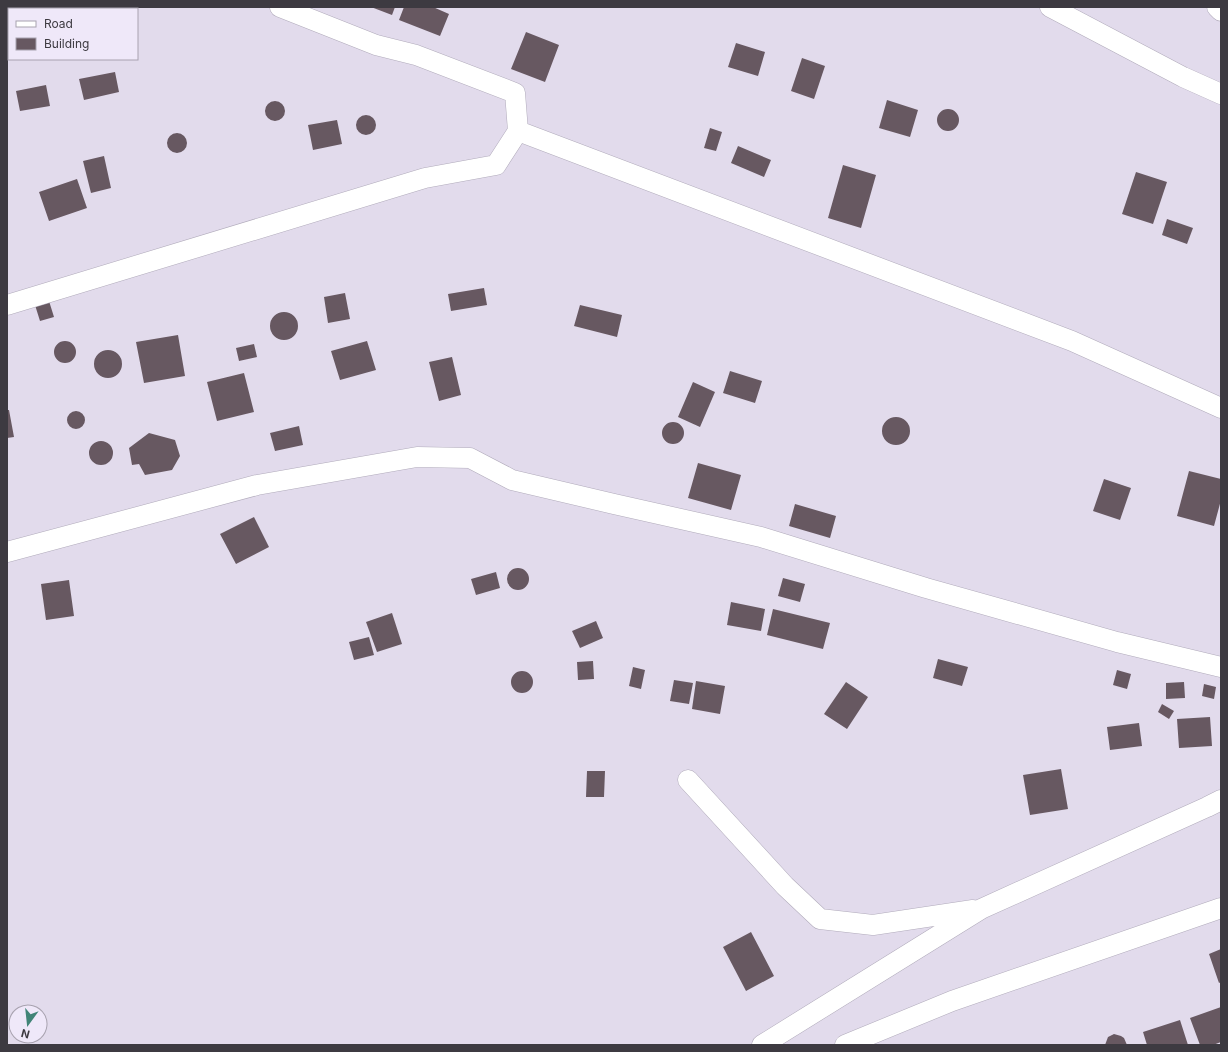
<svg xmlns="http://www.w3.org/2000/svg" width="1228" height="1052" viewBox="0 0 1228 1052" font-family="Inter,sans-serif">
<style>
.building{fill:#675861}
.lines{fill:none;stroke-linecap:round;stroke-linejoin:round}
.street-casing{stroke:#b1abbb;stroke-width:21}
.street{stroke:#fff;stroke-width:20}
</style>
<rect width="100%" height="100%" fill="#e2dbec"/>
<path class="building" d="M371,7h24l-3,8z
M404,7h29l16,7 -9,22 -41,-16z
M526,32l33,13 -14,37 -34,-13z
M736,43l29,9 -7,24 -30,-9z
M802,58l23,8 -11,33 -23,-8z
M115,72l4,20 -35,8 -5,-21z
M46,85l4,21 -30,5 -4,-20z
M887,100l31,10 -8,27 -31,-9z
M265 111a10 10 0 1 1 20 0a10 10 0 1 1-20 0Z
M937 120a11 11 0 1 1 22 0a11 11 0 1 1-22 0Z
M356 125a10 10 0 1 1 20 0a10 10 0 1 1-20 0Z
M337,120l5,24 -29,6 -5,-25z
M710,128l12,4 -6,19 -12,-3z
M167 143a10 10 0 1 1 20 0a10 10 0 1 1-20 0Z
M738,146l33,14 -7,17 -33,-14z
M104,156l7,32 -20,5 -8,-32z
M843,165l33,10 -15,53 -33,-10z
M1136,172l31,10 -14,42 -31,-10z
M77,179l10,29 -38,13 -10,-29z
M1167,219l26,9 -6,16 -25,-9z
M484,288l3,17 -36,6 -3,-17z
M345,293l5,26 -22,4 -4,-26z
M49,301l5,16 -14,4 -5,-16z
M580,305l42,10 -5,22 -43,-11z
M270 326a14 14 0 1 1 28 0a14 14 0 1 1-28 0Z
M178,335l7,41 -41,7 -8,-41z
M54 352a11 11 0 1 1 22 0a11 11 0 1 1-22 0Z
M367,341l9,29 -36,10 -9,-29z
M254,344l3,13 -18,4 -3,-13z
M94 364a14 14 0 1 1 28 0a14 14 0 1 1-28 0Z
M452,357l9,38 -22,6 -10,-39z
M730,371l32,10 -7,22 -32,-10z
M244,373l10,39 -37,9 -10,-39z
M693,382l22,10 -15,35 -22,-10z
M7,410h2l5,27 -7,1z
M67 420a9 9 0 1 1 18 0a9 9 0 1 1-18 0Z
M882 431a14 14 0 1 1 28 0a14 14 0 1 1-28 0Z
M662 433a11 11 0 1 1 22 0a11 11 0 1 1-22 0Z
M299,426l4,19 -28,6 -5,-18z
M149,433l26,7 5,16 -8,14 -27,5 -6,-11 -7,1 -3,-17z
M89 453a12 12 0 1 1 24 0a12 12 0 1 1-24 0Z
M698,463l43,12 -10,35 -43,-12z
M1189,471l32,8v21l-7,26 -37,-10z
M1104,479l27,9 -11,32 -27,-9z
M795,504l41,12 -6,22 -41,-12z
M254,517l15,30 -33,17 -16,-30z
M507 579a11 11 0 1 1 22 0a11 11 0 1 1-22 0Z
M496,572l4,16 -24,7 -5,-16z
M783,578l22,6 -5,18 -22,-6z
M69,580l5,36 -28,4 -5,-36z
M731,602l34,7 -4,22 -34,-6z
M773,609l57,14 -7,26 -56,-14z
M392,613l10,31 -25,8 -11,-30z
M596,621l7,17 -23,10 -8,-17z
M369,637l5,18 -20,5 -5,-18z
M938,659l30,8 -6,19 -29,-8z
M593,661l1,18 -16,1 -1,-18z
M633,667l12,3 -4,19 -12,-3z
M1117,670l14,4 -4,15 -14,-4z
M511 682a11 11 0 1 1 22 0a11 11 0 1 1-22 0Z
M674,680l19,3 -4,21 -19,-3z
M696,681l29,5 -5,28 -28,-5z
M846,682l22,15 -21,32 -23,-15z
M1184,682l1,16 -19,1v-16z
M1204,684l12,3 -2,12 -12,-3z
M1162,704l12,7 -5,8 -11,-7z
M1210,717l2,29 -33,2 -2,-29z
M1139,723l3,23 -32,4 -3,-23z
M1061,769l7,40 -38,6 -7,-40z
M587,771h18l-1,26h-18z
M751,932l23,44 -28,15 -23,-44z
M1221,949v33l-2,1 -10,-29z
M1221,1007v35l-8,3h-13l-10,-27z
M1180,1020l8,25h-41l-4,-13z
M1114,1034l7,2 3,2 3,7h-22l3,-8z"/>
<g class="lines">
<defs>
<path id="street" d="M280,7l96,38 40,10 99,38 3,38 554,210 149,67
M1050,7l133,70 38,17
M1217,7l4,4
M7,305l418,-127 71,-13 22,-34
M7,552l250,-67 160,-28 53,1 42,22 102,24 147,33 165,51 191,54 104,25
M688,780l97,106 35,33 53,6 100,-15
M762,1045l219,-136 226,-102 14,-7
M845,1045l107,-44 269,-93"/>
</defs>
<use href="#street" class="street-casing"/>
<use href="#street" class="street"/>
</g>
<rect width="1228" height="1052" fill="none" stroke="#3d3a41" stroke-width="16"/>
<rect x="8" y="8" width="130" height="52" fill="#efe8f9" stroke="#a8a2af"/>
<rect x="16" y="21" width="20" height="6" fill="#ffffff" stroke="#a8a2af"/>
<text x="44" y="28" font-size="12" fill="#3d3a41">Road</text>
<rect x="16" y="38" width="20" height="12" fill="#675861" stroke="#a8a2af"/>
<text x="44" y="48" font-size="12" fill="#3d3a41">Building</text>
<g transform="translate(28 1024) rotate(195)"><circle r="19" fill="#efe8f9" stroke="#a8a2af"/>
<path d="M0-3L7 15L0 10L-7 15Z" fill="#418477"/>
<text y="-6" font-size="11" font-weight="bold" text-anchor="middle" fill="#3d3a41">N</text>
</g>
</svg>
